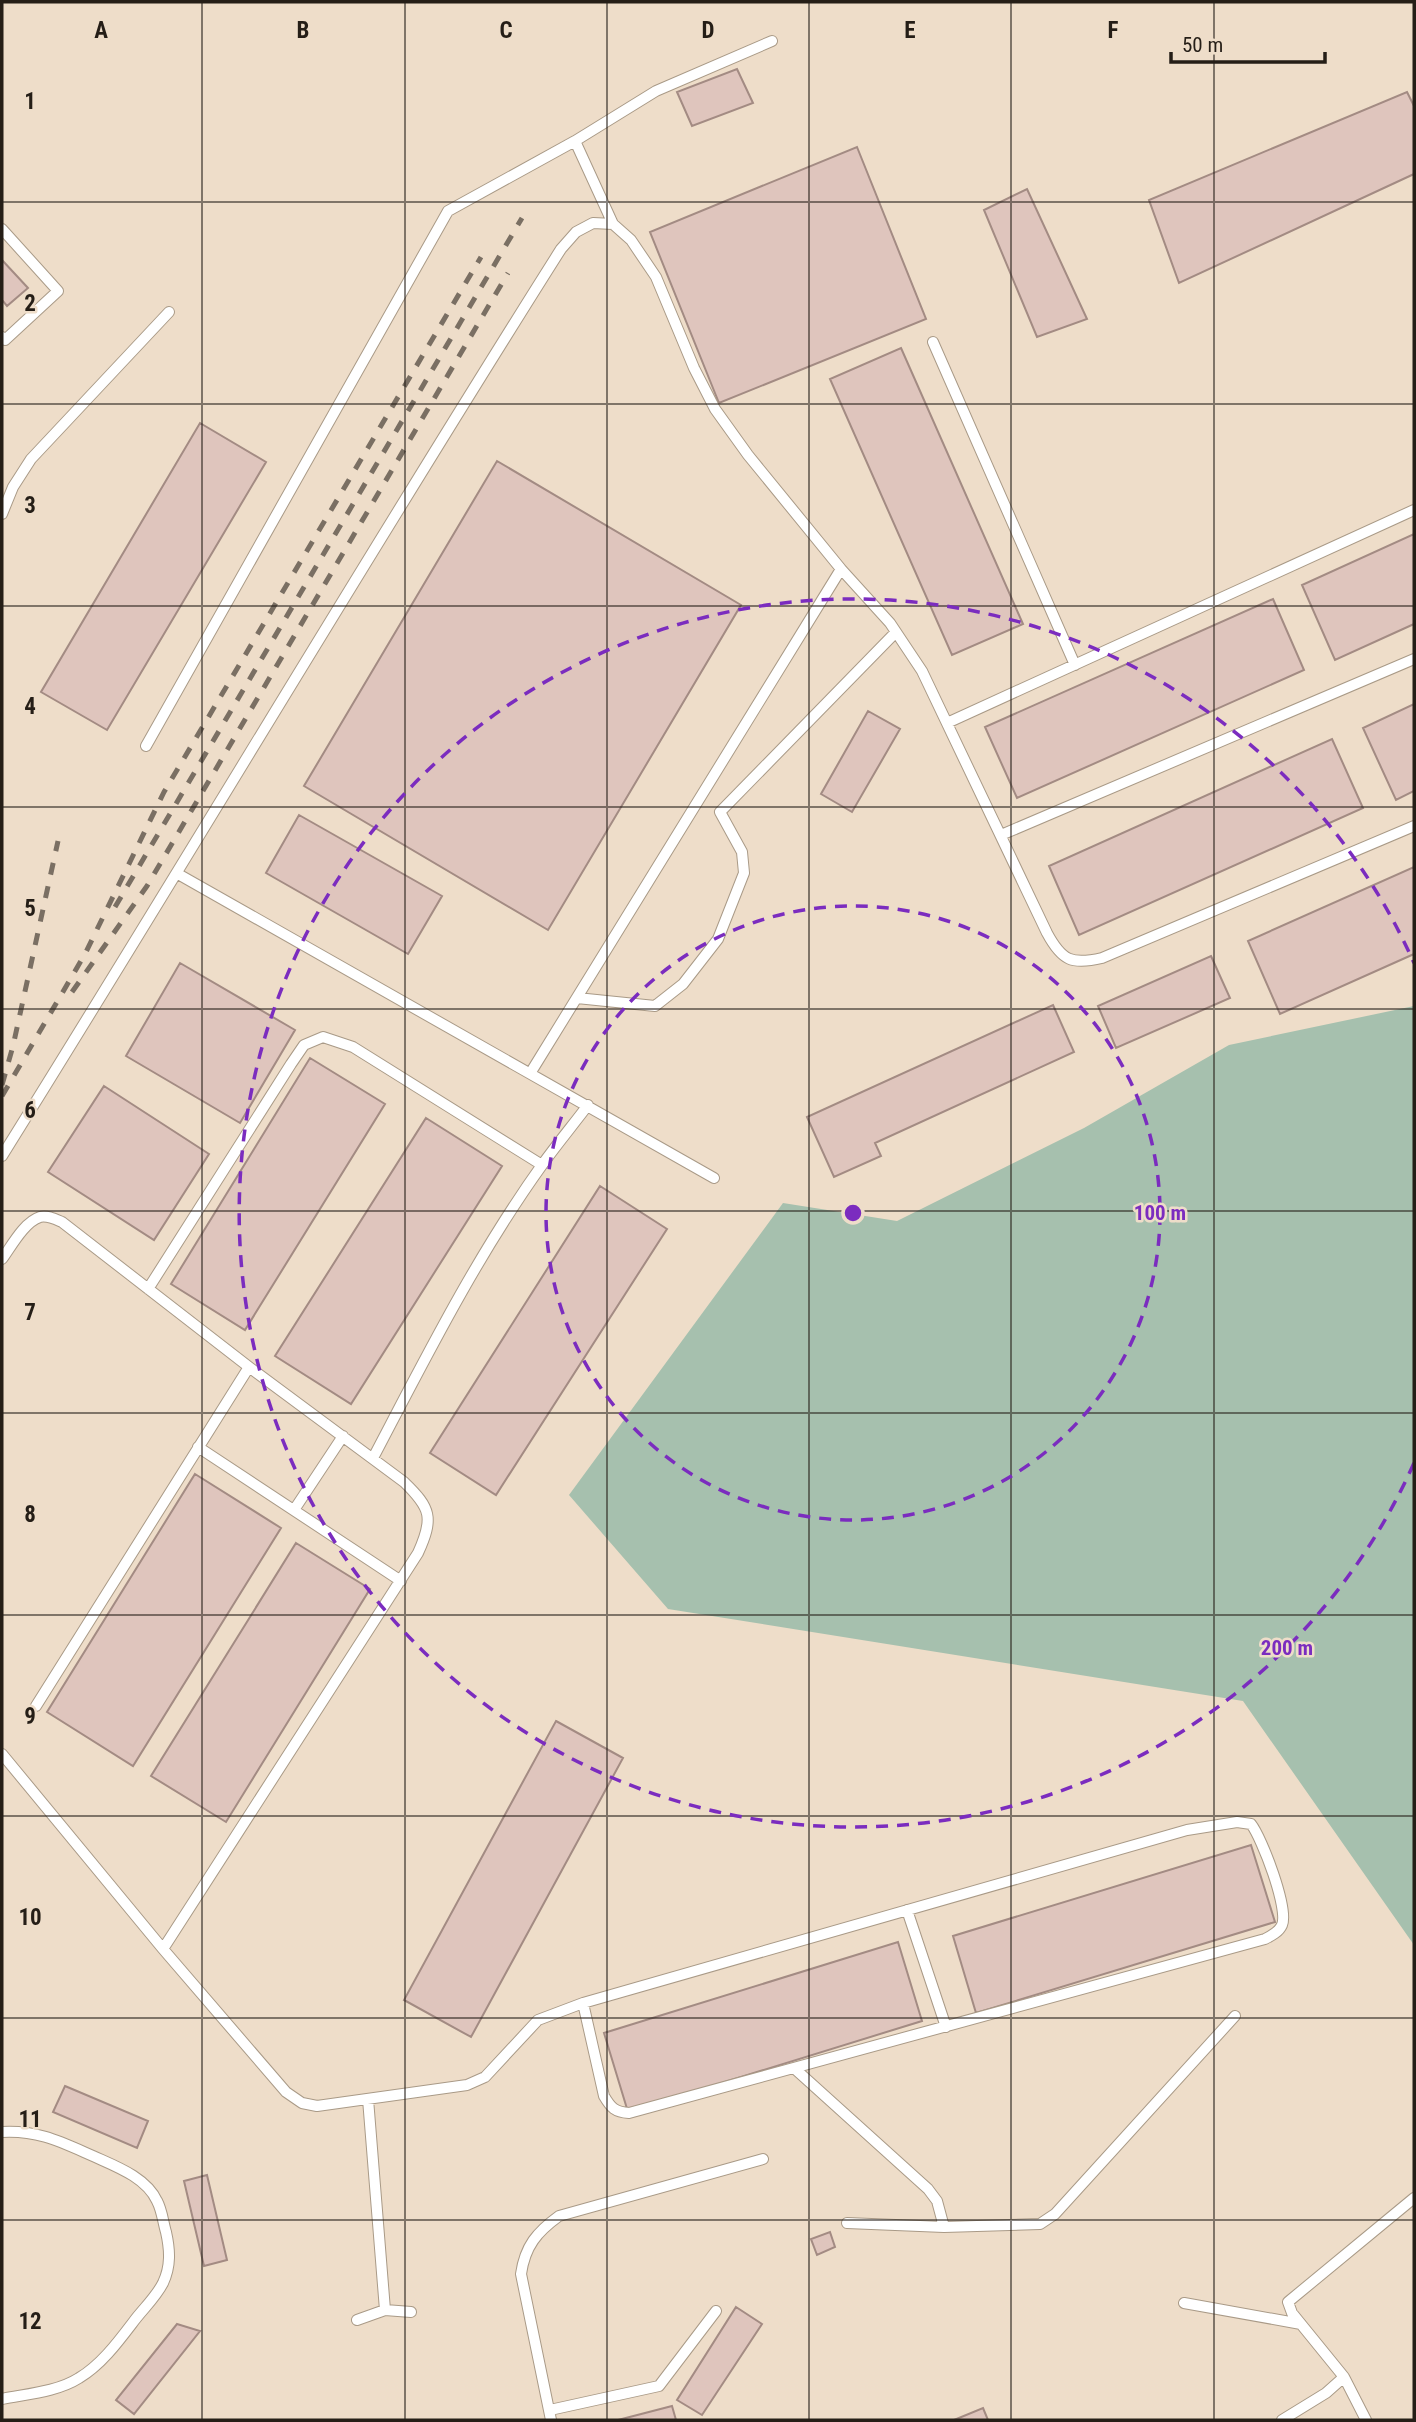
<svg xmlns="http://www.w3.org/2000/svg" width="1416" height="2422" viewBox="0 0 1416 2422" font-family="'Roboto Condensed',sans-serif">
<style>
.green{fill:#a6c0ae}
.building{fill:#dfc5bd;stroke:#a38b83;stroke-width:2}
.lines{fill:none;stroke-linecap:round;stroke-linejoin:round}
.lane-casing{stroke:#a99a87;stroke-width:12}
.lane{stroke:#fff;stroke-width:10}
.rail{stroke:#7a6f63;stroke-width:5;stroke-dasharray:12 12;stroke-linecap:butt}
.grid{fill:none;stroke:#251e17;stroke-width:2;stroke-opacity:0.55}
.ring{fill:none;stroke:#7b2cbf;stroke-width:3.5;stroke-dasharray:12 9}
.grid-label{font-size:23px;text-anchor:middle;font-weight:bold;fill:#251e17;stroke:#eeddc9;stroke-width:5;stroke-linejoin:round;paint-order:stroke}
.centre{fill:#7b2cbf;stroke:#eeddc9;stroke-width:3.5}
.ring-label{font-size:21px;text-anchor:middle;font-weight:bold;fill:#7b2cbf;stroke:#eeddc9;stroke-width:5;stroke-linejoin:round;paint-order:stroke}
</style>
<rect width="100%" height="100%" fill="#eeddc9"/>
<path class="green" d="M1414,1006v939l-171,-244 -575,-92 -99,-114 214,-292 114,18 187,-93 145,-83z"/>
<path class="building" d="M737,69l16,34 -61,23 -15,-34z
M1407,92l7,14v68l-235,109 -30,-83z
M857,147l69,172 -207,84 -69,-171z
M1027,189l60,130 -50,18 -53,-127z
M2,260l26,28 -21,18 -5,-6z
M901,348l122,276 -71,31 -122,-276z
M200,423l66,39 -159,268 -66,-38z
M497,461l244,144 -193,325 -244,-144z
M1414,534v90l-79,36 -33,-75z
M1273,599l31,71 -287,128 -32,-71z
M1414,704v87l-18,9 -33,-72z
M868,711l32,18 -48,83 -31,-18z
M1332,739l31,69 -284,127 -30,-69z
M299,815l143,81 -34,58 -142,-81z
M1414,867v87l-134,60 -32,-73z
M1211,956l19,42 -114,50 -18,-42z
M180,963l115,67 -55,93 -114,-67z
M1053,1005l21,47 -199,91 6,13 -47,21 -27,-60z
M310,1058l75,46 -140,226 -74,-46z
M104,1086l105,68 -55,86 -106,-68z
M426,1118l76,48 -151,238 -76,-48z
M600,1186l67,43 -171,266 -66,-42z
M195,1474l86,54 -148,238 -86,-54z
M296,1543l74,46 -144,233 -75,-46z
M556,1721l67,37 -152,279 -67,-37z
M1251,1845l24,77 -299,91 -23,-77z
M898,1942l24,79 -294,91 -24,-79z
M65,2086l83,35 -11,27 -84,-36z
M207,2175l20,85 -23,6 -20,-85z
M830,2232l5,15 -18,8 -6,-16z
M736,2307l26,17 -60,91 -25,-15z
M177,2324l23,7 -66,83 -18,-14z
M672,2406l4,14h-58z
M983,2408l5,12h-34z"/>
<g class="lines">
<defs>
<path id="lane" d="M613,224l-38,-83 81,-50 116,-50
M2,229l56,62 -53,49 -3,-3
M933,342l142,323
M2,514l11,-27 18,-28 138,-147
M947,723l467,-213
M146,746l302,-535 127,-70
M1001,835l413,-176
M178,874l536,304
M577,998l78,8 28,-22 35,-45 26,-66 -2,-21 -22,-40 176,-180
M531,1072l310,-503
M2,1156c188,-301 369,-607 559,-907l15,-17 17,-9 20,1 18,16 25,37 38,91 21,41 33,46 93,114 49,54 32,48 125,262c15,28 25,32 55,25l312,-132
M2,1259c9,-12 22,-37 38,-42 7,-2 15,2 22,5l187,145 155,115c27,26 30,36 14,71l-255,396
M148,1289l143,-225 13,-19 19,-8 30,10 189,118
M198,1447l203,134
M373,1458c52,-99 103,-201 169,-293 15,-21 31,-40 46,-60
M294,1510l49,-74
M36,1706l213,-339
M2,1754l161,195 123,143 16,11 15,3 150,-21 18,-8 53,-57 45,-17 604,-173 50,-8 14,2c11,14 38,85 31,101 -3,7 -11,11 -17,14l-636,174c-14,-1 -18,-5 -25,-17l-21,-93
M907,1910l39,117
M794,2068l134,121 9,12 7,26 -97,-4
M2,2132c36,-2 59,10 91,24 22,10 53,21 64,45 5,9 6,21 9,31 4,18 5,34 -3,51 -7,14 -20,26 -29,38 -16,21 -33,44 -55,57 -22,14 -53,16 -77,21
M944,2227l96,-3 15,-10 180,-198
M1184,2303l117,21
M385,2310l26,2
M357,2320l28,-10 -17,-211
M1344,2377l22,43
M550,2410l109,-24 57,-75
M551,2420l-30,-146c4,-28 16,-42 38,-58l204,-57
M1282,2420l44,-27 18,-16 -52,-64 -4,-11 126,-104"/>
</defs>
<use href="#lane" class="lane-casing"/>
<use href="#lane" class="lane"/>
<path class="rail" d="M115,907l407,-689
M72,992l75,-106 361,-613
M2,1085l11,-39 45,-205
M2,1096l83,-142 79,-162 317,-535"/>
</g>
<path class="grid" d="M202,2v2418M405,2v2418M607,2v2418M809,2v2418M1011,2v2418M1214,2v2418M2,202h1412M2,404h1412M2,606h1412M2,807h1412M2,1009h1412M2,1211h1412M2,1413h1412M2,1615h1412M2,1816h1412M2,2018h1412M2,2220h1412"/>
<g class="ring">
<circle cx="853" cy="1213" r="307"/>
<path d="M1414 1463A614 614 0 1 1 1414 963"/>
</g>
<g class="grid-label">
<text x="101" y="38">A</text>
<text x="303" y="38">B</text>
<text x="506" y="38">C</text>
<text x="708" y="38">D</text>
<text x="910" y="38">E</text>
<text x="1113" y="38">F</text>
<text x="30" y="109">1</text>
<text x="30" y="311">2</text>
<text x="30" y="513">3</text>
<text x="30" y="714">4</text>
<text x="30" y="916">5</text>
<text x="30" y="1118">6</text>
<text x="30" y="1320">7</text>
<text x="30" y="1522">8</text>
<text x="30" y="1724">9</text>
<text x="30" y="1925">10</text>
<text x="30" y="2127">11</text>
<text x="30" y="2329">12</text>
</g>
<circle cx="853" cy="1213" r="10" class="centre"/>
<g class="ring-label">
<text x="1160" y="1220">100 m</text>
<text x="1287" y="1655">200 m</text>
</g>
<rect width="1416" height="2422" fill="none" stroke="#251e17" stroke-width="7"/>
<path d="M1171 52v10h154v-10" fill="none" stroke="#251e17" stroke-width="3.5"/>
<text x="1182" y="52" font-size="21" fill="#251e17" stroke="#eeddc9" stroke-width="5" paint-order="stroke">50 m</text>
</svg>
